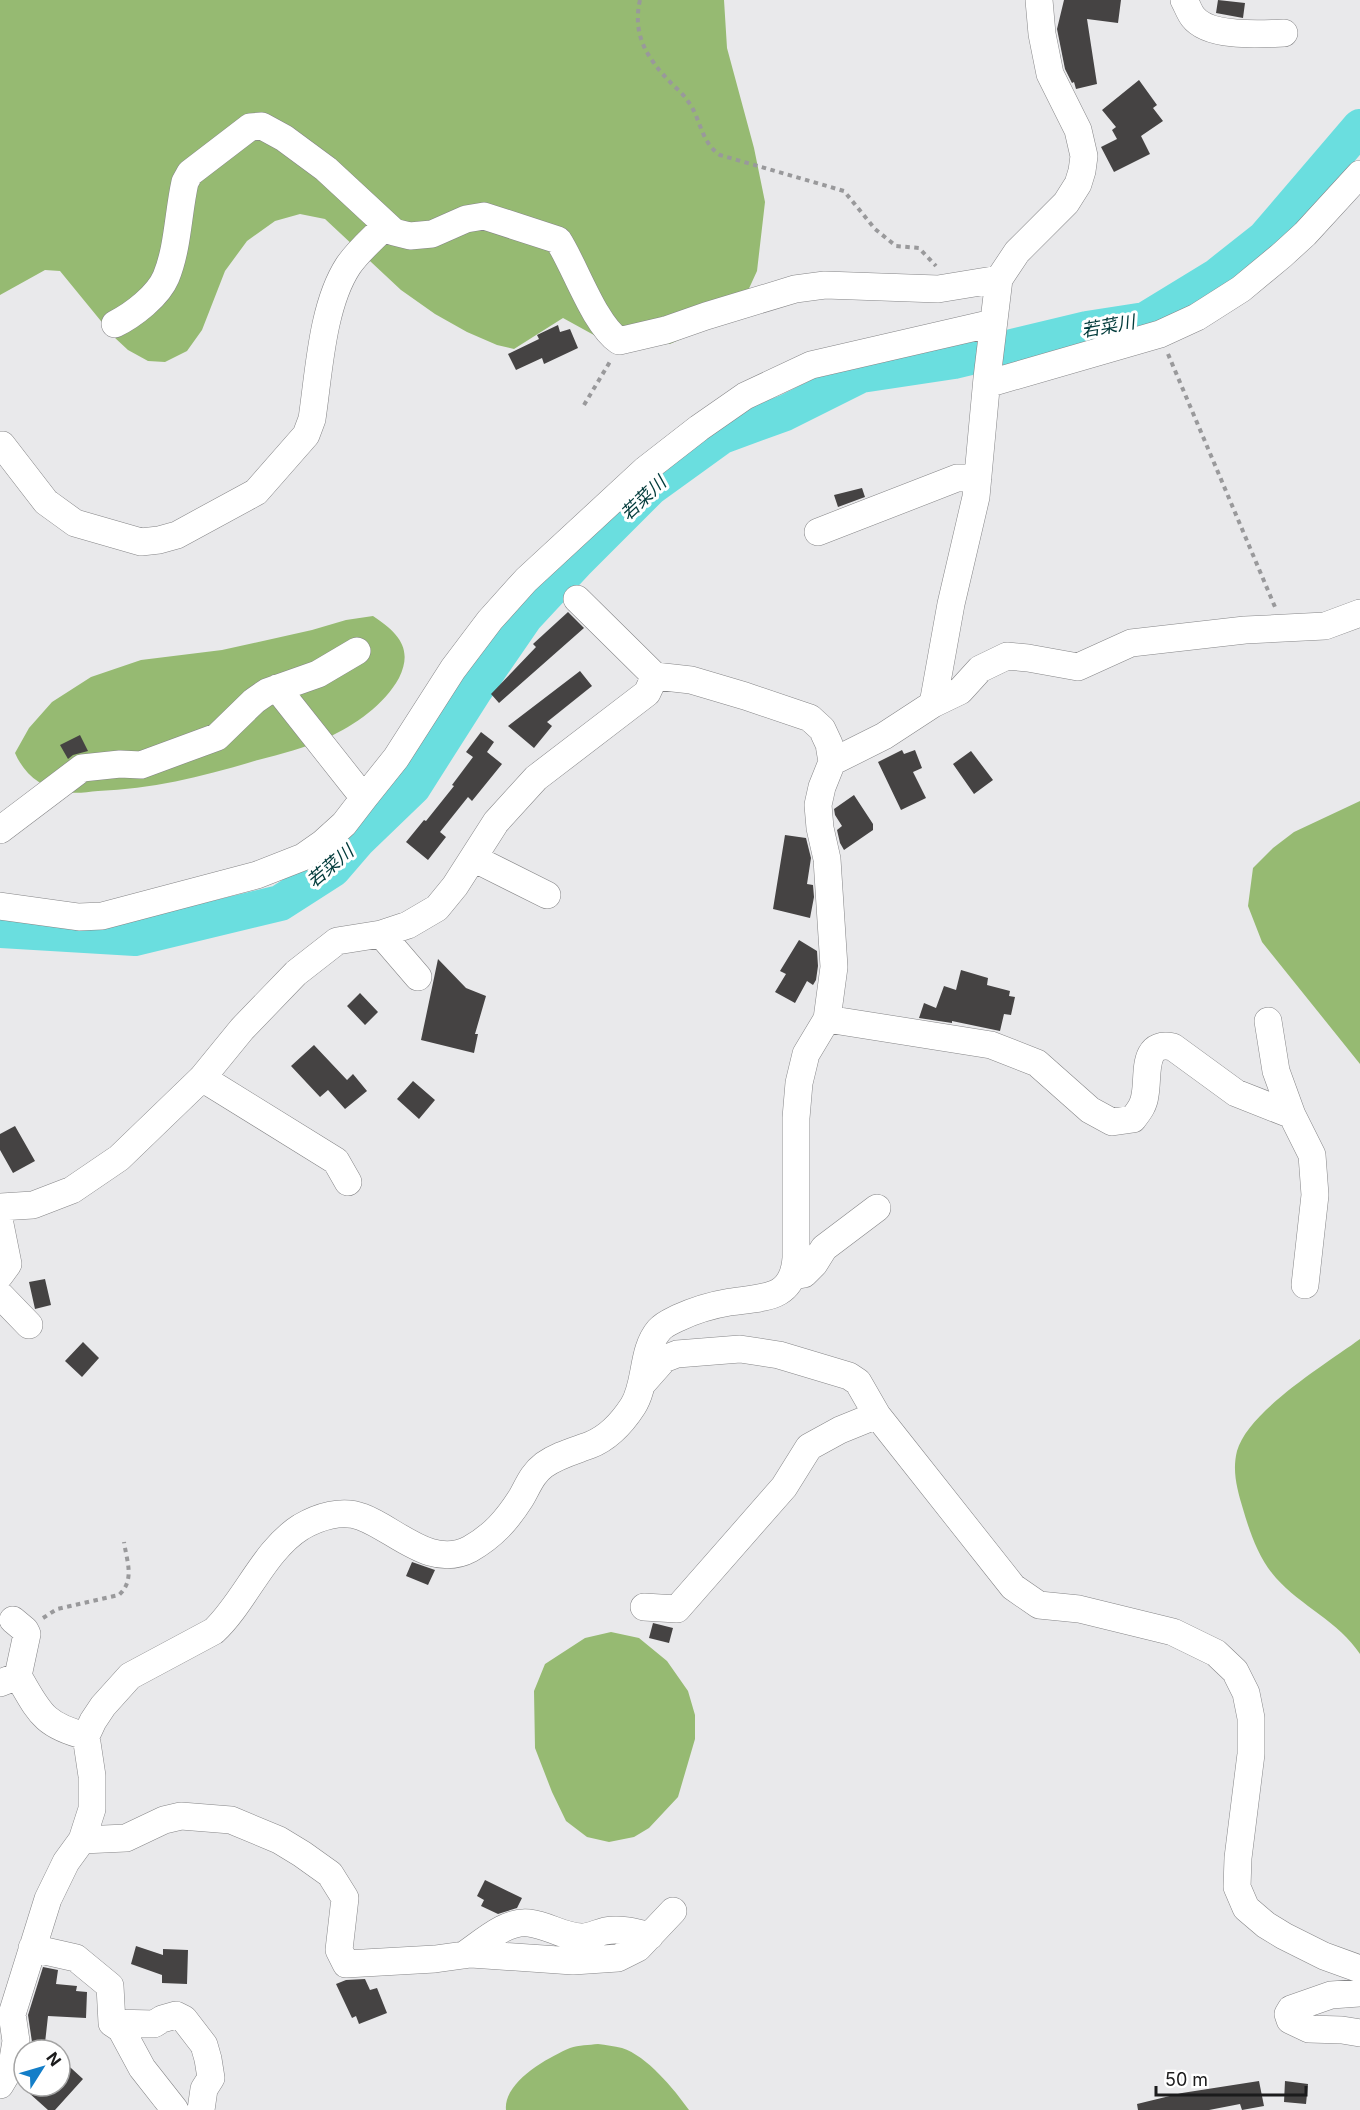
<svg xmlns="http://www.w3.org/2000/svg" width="1360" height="2110" viewBox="0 0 1360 2110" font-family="Inter,'Noto Sans JP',sans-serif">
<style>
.forest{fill:#96ba72}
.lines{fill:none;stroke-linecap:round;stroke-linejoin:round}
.river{stroke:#6adedf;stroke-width:36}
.building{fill:#454343}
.minor-casing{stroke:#858587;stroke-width:28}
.path{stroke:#99999b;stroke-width:4;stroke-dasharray:4.5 4.5;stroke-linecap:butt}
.minor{stroke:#fff;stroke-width:27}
.labels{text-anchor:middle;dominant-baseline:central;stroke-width:6;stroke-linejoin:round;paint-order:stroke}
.water-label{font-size:18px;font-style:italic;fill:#003a3a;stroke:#fff}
</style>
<rect width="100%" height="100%" fill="#e9e9eb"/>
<path class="forest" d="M0,0h724l3,48 27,100 11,54 -8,69 -11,24 -32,29 -44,20 -58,1 -49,-27 -49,31 -17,-4 -30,-13 -32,-18 -34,-24 -76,-71 -25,-5 -25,7 -28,20 -22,30 -23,59 -15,21 -22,11 -17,-1 -20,-11 -14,-13 -54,-66 -15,-1 -45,25z
M373,616c24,16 41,32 26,62 -15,27 -44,47 -72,60 -22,10 -46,16 -69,22 -53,16 -105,29 -160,31 -11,1 -22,3 -32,1 -24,-3 -42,-18 -51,-39l14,-25 23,-26 39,-25 50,-17 81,-10 90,-20 34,-10z
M1360,801v263l-98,-122 -14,-36 5,-38 20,-20 21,-16z
M1360,1339v315c-21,-32 -59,-48 -84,-76 -17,-19 -26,-45 -33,-69 -6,-20 -11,-38 -6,-58 11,-40 89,-87 123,-112z
M611,1632l28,6 28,23 21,30 7,24v24l-17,58 -29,31 -15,9 -25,5 -22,-5 -21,-16 -14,-29 -17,-44 -1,-57 11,-27 40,-26z
M598,2044c8,1 16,2 24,4 25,8 52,41 67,62h-183c-3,-28 43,-53 64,-62 9,-3 19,-3 28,-4z"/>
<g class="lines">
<path class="river" d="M0,930l135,8 145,-35 53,-34 25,-29 55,-53 61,-96 51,-74 52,-56 73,-73 72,-52 63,-23 76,-38 93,-14 133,-32 58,-9 72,-44 48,-38 95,-111"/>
</g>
<path class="building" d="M1064,0h57l-3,23 -31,-4 10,65 -21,5 -2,-7 -2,1 -7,-14 -8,-40z
M1218,0l27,3 -2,15 -27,-5z
M1139,80l18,25 -4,3 10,13 -22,15 9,18 -36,18 -13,-25 16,-8 -5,-9 4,-3 -14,-17z
M558,325l2,7 10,-3 8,19 -34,16 -2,-6 -26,12 -8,-16 31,-15 -2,-4z
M862,488l3,9 -27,10 -4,-12z
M568,612l16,16 -85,75 -8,-9 45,-47 -3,-3z
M580,671l12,15 -45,36 5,4 -18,22 -26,-22z
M481,732l13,10 -7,10 15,12 -30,37 -4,-4 -28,35 6,5 -18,23 -22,-18 18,-22 2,1 28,-35 -2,-1 21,-28 -7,-5z
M80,735l8,16 -15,4 -5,4 -8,-14z
M902,750l2,4 11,-4 7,18 -9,4 13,26 -25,12 -23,-48z
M971,751l22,29 -19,14 -21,-30z
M854,795l19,29v6l-29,20 -4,-7 -3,-13 5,-4 -7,-11 -1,-6z
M785,835l21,3 5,20 -4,26 6,1 1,12 -4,21 -37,-9z
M799,940l18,11 1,15 -2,14 -3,5 -6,-4 -12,22 -20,-11 11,-18 -6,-3z
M438,959l28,29 20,8 -11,38h3l-4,19 -53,-13z
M961,970l27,8 -1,7 23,6 -1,5 6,1 -4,18 -7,-1 -4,17 -48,-10v2l-33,-5 5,-15 12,5 8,-22 12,4z
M360,993l18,19 -13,13 -18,-19z
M314,1045l33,35 6,-6 14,17 -22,18 -17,-19 -8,7 -29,-31z
M413,1081l22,19 -16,19 -22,-20z
M15,1126l20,35 -22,12 -13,-23v-16z
M45,1279l6,26 -16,4 -6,-27z
M83,1342l16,16 -17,19 -17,-16z
M412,1562l23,8 -7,15 -22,-9z
M653,1623l20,5 -4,15 -20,-5z
M485,1880l37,18 -5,10 -19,6 -17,-8 3,-6 -7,-4z
M136,1946l27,9v-6l25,1 -1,34 -25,-1v-8l-31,-11z
M43,1967l15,3 -2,14 21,2 -1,5 11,1 -1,26 -38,-2 -3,27 -13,-1 -4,-27z
M365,1979l5,11 7,-2 10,25 -28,11 -3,-8 -4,2 -16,-34 10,-4z
M60,2058l23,21 -28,31h-7l-29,-26 5,-8v10h36z
M1259,2081l5,25 -22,4 -2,-6 -31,6h-71l-1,-6 45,-11z
M1285,2081l23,3 -2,20 -22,-2z"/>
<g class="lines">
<defs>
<path id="minor" d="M1184,0c3,5 5,12 9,17 16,21 68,17 91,16
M115,324c18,-9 43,-28 51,-47 12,-29 12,-64 19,-95l5,-9 60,-46 12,-1 22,12 42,31 68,63 16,4 22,-2 34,-15 18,-3 74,24c17,26 36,84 61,101l47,-11 40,-14 89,-27 30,-4 113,4 61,-10
M987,384l173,-50 37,-17 44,-28 41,-34 23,-21 55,-60
M2,445l44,57 29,21 66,19 18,-2 18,-5 79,-43 50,-57 6,-16c7,-47 10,-113 36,-153 10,-15 26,-28 38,-41
M818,532l139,-54 21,-1
M577,599l78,77
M277,688l87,110
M933,704l18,-100 25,-107 11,-119 12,-99 18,-27 49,-49 12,-19 4,-13 2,-15 -6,-26 -28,-56 -8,-40 -3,-34
M832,762l52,-26 49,-32 27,-13 20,-22 27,-13 21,2 50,9 53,-24 114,-13 80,-4 35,-13
M0,830l82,-62 38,-4 21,1 76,-28 37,-36 13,-9 51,-18 39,-23
M473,858l74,37
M0,906l79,11 23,-1 155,-41 46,-18 20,-14 21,-19 20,-26 32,-40 57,-89 37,-49 36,-40 119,-110 54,-42 46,-32 66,-31 182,-42
M381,934l37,43
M827,1019l164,26 46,18 53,47 22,12 21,-3c6,-8 11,-14 12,-24 4,-19 -4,-55 28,-48l63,46 56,22
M1268,1021l8,50 16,44 20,40 3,40 -10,90
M202,1078l134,83 12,21
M0,1207l33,-2 39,-15 47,-32 83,-80 40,-49 54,-56 41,-32 44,-7 27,-9 29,-17 18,-22 41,-64 40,-44 111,-85 8,-17 36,4 54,16 65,22 12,11 7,15 3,18 -10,25 -4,18 2,23 7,31 7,108 -7,52 -21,35 -7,29 -3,35v140c-3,42 -32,39 -66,44 -18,3 -35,8 -52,16 -6,3 -14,6 -19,12 -18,21 -12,54 -26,76 -11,17 -25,32 -43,39 -16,6 -32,10 -46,20 -12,9 -16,21 -23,33 -14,22 -28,38 -51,51 -39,21 -75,-20 -108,-32 -20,-8 -44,0 -61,10 -37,23 -56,75 -87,104l-84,45 -27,30 -10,15 -7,15 6,40v33l-10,31 -16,22 -18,37 -36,115 4,27 -4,24 -12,20
M0,1224l8,40 -8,11
M793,1276l11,-2 10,-10 10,-16 53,-40
M0,1295l29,30
M641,1385l23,-26 13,-5 63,-5 39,6 70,21 9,6 19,33 136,172 26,18 40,4 94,23 43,21 19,18 11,22 5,25v36l-13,104 -1,29 9,21 20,17 18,11 40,20 36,13
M644,1607l33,2 107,-122 25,-40 31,-17 37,-15
M13,1620l12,10 2,4 -9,42
M0,1683l18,-7c21,35 24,49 68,60
M82,1840l44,-2 38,-18 17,-4 50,4 48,20 23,14 28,20 15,24 -6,52 7,14 89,-5 36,-5 102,7 45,-3 20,-10 35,-37
M32,1948l44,10 34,28 2,37 9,6 21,39 33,42
M464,1955c18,-12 42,-35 65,-32 19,2 34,14 53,14 8,0 15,-4 23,-6 15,-3 30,1 45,5
M1360,1993l-29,2 -40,14 -3,5 2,6 19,9 33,1 18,3
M112,2023l42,1 8,-5 14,-4 8,4 20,26 4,14 3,19 -7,11 -3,21"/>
</defs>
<use href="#minor" class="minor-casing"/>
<path class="path" d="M640,0c-8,35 7,58 31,83 5,5 12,11 16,17 14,17 13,42 33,55l124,36 31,38 21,17 23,2 17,18
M1168,354l107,253
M584,405l27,-45
M43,1618l14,-9 62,-14c16,-15 8,-33 5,-53"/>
<use href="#minor" class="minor"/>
</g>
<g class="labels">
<g class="water-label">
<text transform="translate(1108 326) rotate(-10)">若菜川</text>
<text transform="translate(643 498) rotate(-43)">若菜川</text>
<text transform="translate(330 866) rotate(-40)">若菜川</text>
</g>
</g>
<g transform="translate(42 2068) rotate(53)"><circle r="28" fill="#ffffff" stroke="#a4a4a4" stroke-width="1.5"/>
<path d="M0-4.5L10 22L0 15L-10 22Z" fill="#137ec8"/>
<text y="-9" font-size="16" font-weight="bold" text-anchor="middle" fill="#1b1b1c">N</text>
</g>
<path d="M1156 2086v9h150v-9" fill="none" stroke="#1b1b1c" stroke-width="3"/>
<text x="1165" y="2086" font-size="18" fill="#1b1b1c" stroke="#ffffff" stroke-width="4.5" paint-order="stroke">50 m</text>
</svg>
